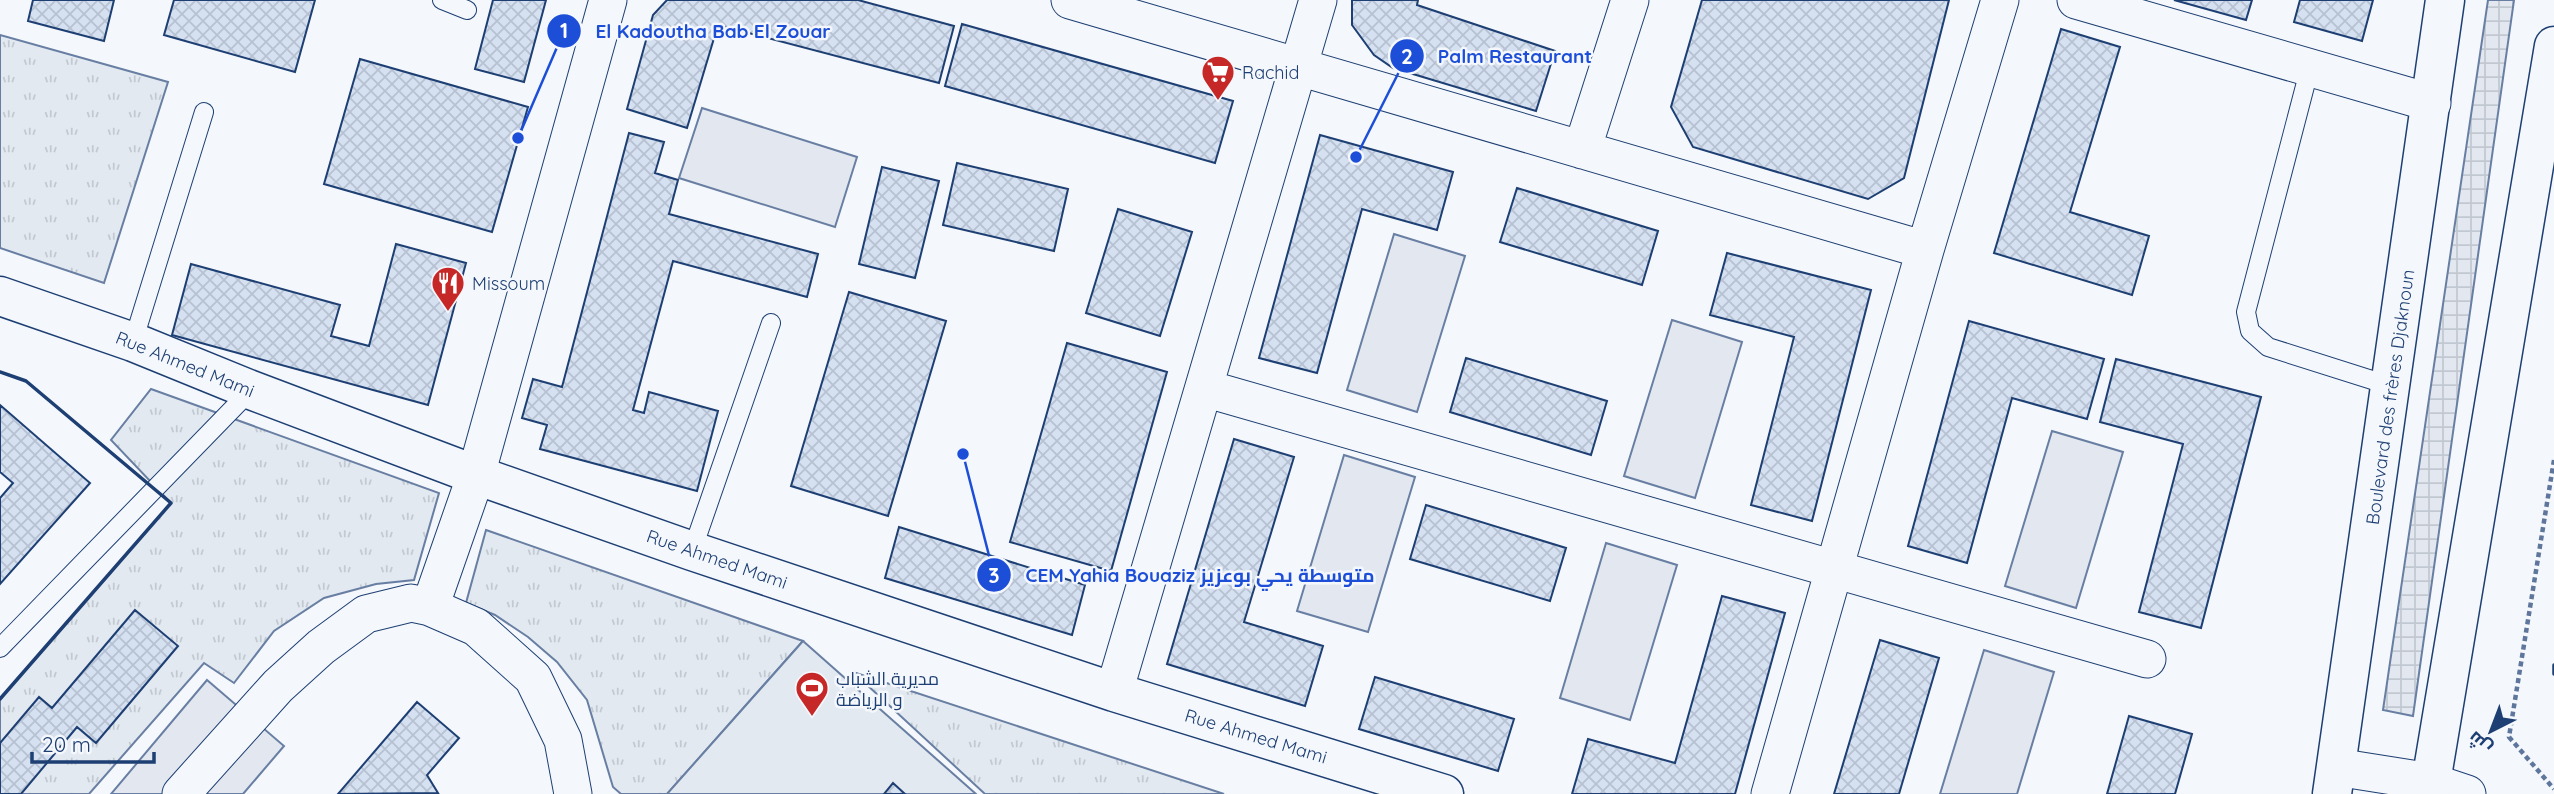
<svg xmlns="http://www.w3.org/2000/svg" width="2554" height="794" viewBox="0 0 2554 794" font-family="Quicksand,Cairo,sans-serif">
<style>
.grass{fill:url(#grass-tufts);stroke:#687fa3;stroke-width:2}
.park{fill:#e3e9f0;stroke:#687fa3;stroke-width:2}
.parking{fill:#e3e8f0;stroke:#687fa3;stroke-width:2}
.plaza{fill:url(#plaza-grid);stroke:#687fa3;stroke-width:2}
.building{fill:url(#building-cross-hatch);stroke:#1d3f73;stroke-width:2}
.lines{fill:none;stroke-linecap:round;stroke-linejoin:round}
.lane-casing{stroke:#1d3f73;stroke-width:20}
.street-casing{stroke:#1d3f73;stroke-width:39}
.secondary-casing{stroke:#1d3f73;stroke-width:41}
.path{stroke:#5e769c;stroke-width:4.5;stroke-dasharray:5 3.5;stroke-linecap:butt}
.lane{stroke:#f4f7fb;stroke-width:18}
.street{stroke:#f4f7fb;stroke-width:37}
.secondary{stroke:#f4f7fb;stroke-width:38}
.wall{stroke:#1d3f73;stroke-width:3.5}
.labels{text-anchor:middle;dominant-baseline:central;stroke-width:5;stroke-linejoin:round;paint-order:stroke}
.poi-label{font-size:18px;fill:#1d3f73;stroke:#f4f7fb;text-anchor:start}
.street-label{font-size:18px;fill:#1d3f73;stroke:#f4f7fb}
.leader{fill:none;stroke:#1d4ed8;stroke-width:2.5}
.callout-dot{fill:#1d4ed8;stroke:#f4f7fb;stroke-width:2.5}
.mark-label{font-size:21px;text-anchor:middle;font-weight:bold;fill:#fff}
.callout-label{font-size:19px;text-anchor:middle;font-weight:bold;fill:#1d4ed8;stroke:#f4f7fb;stroke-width:5;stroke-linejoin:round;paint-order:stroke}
</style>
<defs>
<pattern id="grass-tufts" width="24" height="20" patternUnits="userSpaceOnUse" patternTransform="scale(1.75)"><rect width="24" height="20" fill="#e3e9f0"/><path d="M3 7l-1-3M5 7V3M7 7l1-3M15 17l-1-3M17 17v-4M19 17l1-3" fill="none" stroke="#c2c9d1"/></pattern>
<pattern id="plaza-grid" width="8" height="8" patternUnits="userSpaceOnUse" patternTransform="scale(1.75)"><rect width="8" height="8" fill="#e3e8f0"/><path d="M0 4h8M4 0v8" fill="none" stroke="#c2c8d1"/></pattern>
<pattern id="building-cross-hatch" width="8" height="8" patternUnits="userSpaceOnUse" patternTransform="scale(1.75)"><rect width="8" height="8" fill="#d5e0f0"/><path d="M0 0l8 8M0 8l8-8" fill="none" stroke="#b6c1d1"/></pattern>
</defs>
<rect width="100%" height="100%" fill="#f4f7fb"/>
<path class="grass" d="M0,35l168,47 -64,201 -104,-35z
M151,389l288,104 -25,87 -38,4 -52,14 -50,33 -40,52 -30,-20 -115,131h-89v-95l171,-196 -60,-63z
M486,530l317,111 -136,153h-46l-8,-7 -26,-87 -30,-38 -29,-25 -33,-22 -29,-12z
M853,672l371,122h-239z"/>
<path class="park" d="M803,641l173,153h-309z"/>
<path class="parking" d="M702,108l155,49 -22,70 -156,-49z
M1394,234l71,22 -48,156 -70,-22z
M1672,320l70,22 -47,156 -71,-22z
M2052,431l71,21 -47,156 -71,-22z
M1344,455l71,22 -47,155 -71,-21z
M1606,543l71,22 -47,155 -70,-22z
M1984,650l70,22 -37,122h-77z
M207,680l77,66 -41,48h-132z"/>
<path class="plaza" d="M2488,0h26l-101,716 -30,-6z"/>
<path class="building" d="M33,0h81l-10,41 -76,-20z
M174,0h141l-20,72 -131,-37z
M493,0h53l-22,82 -49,-13z
M667,0h191l96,26 -15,57 -221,-58 -31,103 -60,-19 26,-94z
M1352,0h66l-1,5 138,46 -19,60 -143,-43 -19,-13 -22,-30z
M1702,0h247l-45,178 -36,21 -175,-52 -22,-40z
M2174,0h78l-6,20z
M2300,0h73l-11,41 -68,-19z
M962,24l271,77 -18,62 -270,-77z
M2061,29l59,18 -50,165 79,24 -17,59 -138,-42z
M360,59l168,48 -36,125 -168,-48z
M629,133l35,9 -9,31 23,7 -9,34 149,40 -11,43 -134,-36 -40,149 11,3 5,-21 69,19 -21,80 -157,-42 7,-24 -25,-7 11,-39 29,8z
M1320,135l133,37 -16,58 -75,-21 -45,164 -58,-15z
M957,163l111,26 -14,62 -111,-26z
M882,167l57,14 -24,97 -56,-14z
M1517,188l141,43 -16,54 -142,-43z
M1118,209l74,23 -32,104 -74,-23z
M396,244l70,19 -38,142 -256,-70 19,-71 149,41 -9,31 38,10z
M1727,253l144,37 -59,231 -61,-16 43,-168 -84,-22z
M849,292l97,29 -58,195 -97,-30z
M1969,321l135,38 -17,60 -75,-21 -45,165 -59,-17z
M1067,343l100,29 -56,199 -101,-29z
M1466,358l141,43 -16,54 -141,-43z
M2116,359l145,38 -60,231 -62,-16 44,-168 -83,-22z
M0,405l90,78 -90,101v-86l13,-15 -13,-11z
M1234,439l60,18 -50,165 79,24 -18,60 -138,-42z
M1426,505l140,43 -16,53 -140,-42z
M899,527l186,58 -13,50 -187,-57z
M1722,596l63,17 -50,181h-163l16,-55 87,24z
M135,610l43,36 -82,97 -19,-16 -56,67h-21v-51l39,-46 13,11z
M1880,640l59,18 -40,136h-65z
M1375,677l139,42 -16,52 -139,-42z
M417,702l42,36 -32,37 11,18 -100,1z
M2129,716l63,18 -17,60h-68z
M893,783l12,11h-21z"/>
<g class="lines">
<defs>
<path id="lane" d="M442,0l25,10
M2310,67l-64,245 4,19 18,16 123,39
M133,342l71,-230
M692,551l79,-228
M0,648l251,-258"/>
<path id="street" d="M1070,0l855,250
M2076,0l356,103
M1582,150l48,-150
M1204,388l943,271
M430,607l46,-132 132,-475
M1114,692l204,-692
M2336,767l95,15 36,12
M181,794l97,-108 43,-39 45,-33 45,-11 19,4 46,20 57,51 30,62 10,54
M1770,794l155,-544 75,-250"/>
<path id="secondary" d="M0,296l133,46 118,48 225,85 216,76 422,141 330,102
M2332,794l113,-794
M2429,794l125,-748"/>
</defs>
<use href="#lane" class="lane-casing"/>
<use href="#street" class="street-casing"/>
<use href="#secondary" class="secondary-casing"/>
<path class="path" d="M2554,460l-45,277 45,52"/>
<use href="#lane" class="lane"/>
<use href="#street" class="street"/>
<use href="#secondary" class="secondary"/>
<path class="wall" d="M0,372l26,9 145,122 -171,196
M2554,665v9"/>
</g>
<defs>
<symbol id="supermarket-pin" viewBox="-11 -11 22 30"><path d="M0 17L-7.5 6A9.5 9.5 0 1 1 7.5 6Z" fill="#c62828" stroke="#f4f7fb"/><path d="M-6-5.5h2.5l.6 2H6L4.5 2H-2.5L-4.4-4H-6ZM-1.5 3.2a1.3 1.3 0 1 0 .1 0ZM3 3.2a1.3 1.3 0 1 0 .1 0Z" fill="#fff"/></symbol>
<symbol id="restaurant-pin" viewBox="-11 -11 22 30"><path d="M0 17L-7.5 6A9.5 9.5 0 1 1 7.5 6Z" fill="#c62828" stroke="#f4f7fb"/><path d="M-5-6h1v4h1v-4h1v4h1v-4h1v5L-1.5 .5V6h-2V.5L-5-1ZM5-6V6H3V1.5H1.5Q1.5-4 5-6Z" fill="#fff"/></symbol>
<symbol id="stadium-pin" viewBox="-11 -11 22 30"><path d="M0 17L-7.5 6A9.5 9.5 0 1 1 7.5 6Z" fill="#c62828" stroke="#f4f7fb"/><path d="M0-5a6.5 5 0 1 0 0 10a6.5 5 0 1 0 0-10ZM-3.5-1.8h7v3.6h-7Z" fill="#fff"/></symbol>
</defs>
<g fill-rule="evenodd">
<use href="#supermarket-pin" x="1199" y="53" width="38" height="52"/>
<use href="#restaurant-pin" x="429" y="264" width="38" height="52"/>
<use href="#stadium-pin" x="793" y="669" width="38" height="52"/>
</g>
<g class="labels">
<g class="poi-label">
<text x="1242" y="72">Rachid</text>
<text x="472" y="283">Missoum</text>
<text x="836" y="678">مديرية الشباب<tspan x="836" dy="21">و الرياضة</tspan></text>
</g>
<g class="street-label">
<text transform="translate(185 364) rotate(22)">Rue Ahmed Mami</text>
<text transform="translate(2390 397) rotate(-82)">Boulevard des frères Djaknoun</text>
<text transform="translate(717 559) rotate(19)">Rue Ahmed Mami</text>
<text transform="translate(1256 736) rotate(17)">Rue Ahmed Mami</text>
</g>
</g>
<path class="leader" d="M518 138L564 31M1356 157L1407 56M963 454L994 575"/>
<g class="callout-dot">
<circle cx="518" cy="138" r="7"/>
<circle cx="1356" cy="157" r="7"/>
<circle cx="963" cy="454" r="7"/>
<circle cx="564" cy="31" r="18"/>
<circle cx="1407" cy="56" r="18"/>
<circle cx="994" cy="575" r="18"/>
</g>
<g class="mark-label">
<text x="564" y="38">1</text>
<text x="1407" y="64">2</text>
<text x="994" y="583">3</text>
</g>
<g class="callout-label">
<text x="713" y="38">El Kadoutha Bab El Zouar</text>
<text x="1515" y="63">Palm Restaurant</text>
<text x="1200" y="582">CEM Yahia Bouaziz متوسطة يحي بوعزيز</text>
</g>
<g transform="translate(2491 731) rotate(222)" stroke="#f4f7fb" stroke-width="5" paint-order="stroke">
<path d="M0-5L12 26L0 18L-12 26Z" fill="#1d3f73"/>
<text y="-10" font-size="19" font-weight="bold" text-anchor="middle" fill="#1d3f73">ش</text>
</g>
<path d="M32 752v10h122v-10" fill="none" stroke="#1d3f73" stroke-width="3.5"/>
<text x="42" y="752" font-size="21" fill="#1d3f73" stroke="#f4f7fb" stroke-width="5" paint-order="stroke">20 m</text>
</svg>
